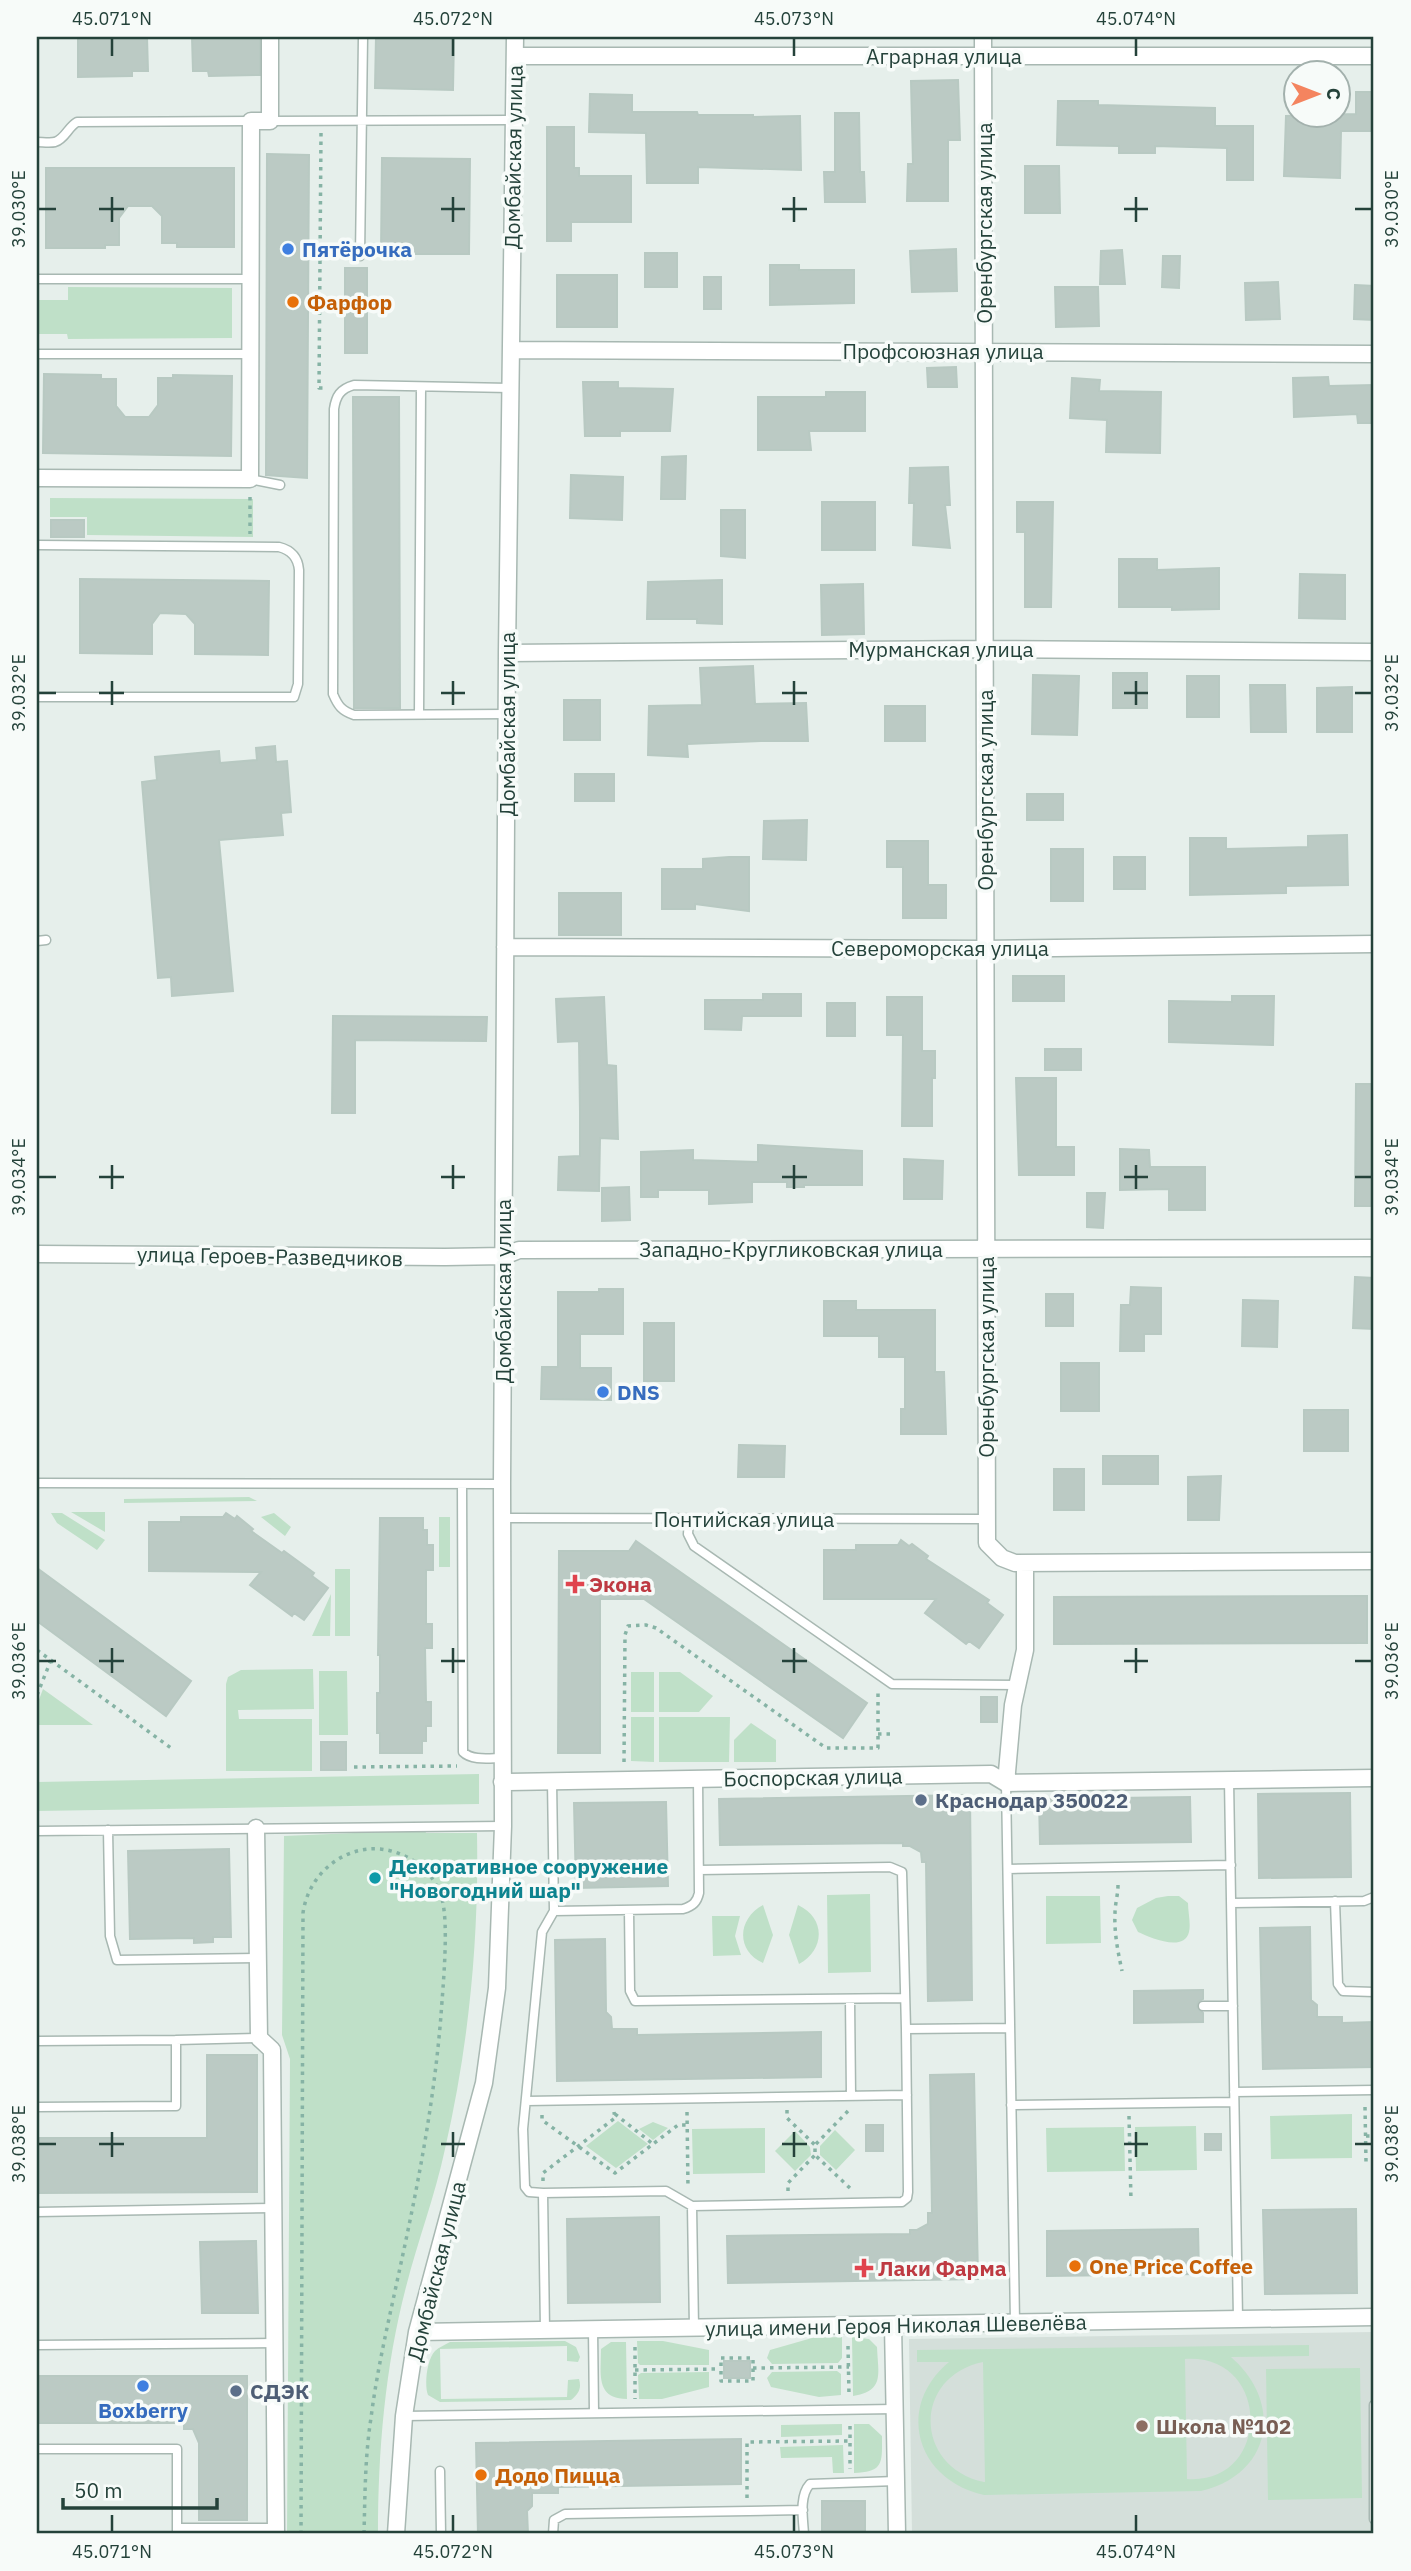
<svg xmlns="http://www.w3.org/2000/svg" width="1411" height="2571" viewBox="0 0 1411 2571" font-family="'IBM Plex Sans',sans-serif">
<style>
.built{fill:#d4dfda}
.green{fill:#bfe0c8;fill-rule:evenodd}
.building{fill:#bbcac4;stroke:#b8c9c2;stroke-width:2}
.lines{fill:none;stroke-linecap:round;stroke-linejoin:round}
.lane-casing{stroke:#a8b8b2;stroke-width:11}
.street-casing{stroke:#a8b8b2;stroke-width:19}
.path{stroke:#86b3a5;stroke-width:3.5;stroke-dasharray:3.5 5;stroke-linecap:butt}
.lane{stroke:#fff;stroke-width:8}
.street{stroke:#fff;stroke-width:16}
.ticks{fill:none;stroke:#24423a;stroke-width:2.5}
.shop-dot{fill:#3f7fe0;stroke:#f7fbf9;stroke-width:2.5}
.food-dot{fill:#e8710a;stroke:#f7fbf9;stroke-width:2.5}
.health-dot{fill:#e0444e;stroke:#f7fbf9;stroke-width:2.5}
.service-dot{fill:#5c6f8a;stroke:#f7fbf9;stroke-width:2.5}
.culture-dot{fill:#0f9aa8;stroke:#f7fbf9;stroke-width:2.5}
.education-dot{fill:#8d6e63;stroke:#f7fbf9;stroke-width:2.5}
.labels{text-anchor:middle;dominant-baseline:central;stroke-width:7;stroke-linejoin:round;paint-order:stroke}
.street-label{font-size:21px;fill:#24423a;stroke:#f7fbf9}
.shop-label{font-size:21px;font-weight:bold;fill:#366cbe;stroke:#f7fbf9;text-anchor:start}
.food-label{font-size:21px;font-weight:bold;fill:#c56008;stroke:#f7fbf9;text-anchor:start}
.health-label{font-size:21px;font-weight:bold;fill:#be3a42;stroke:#f7fbf9;text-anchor:start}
.service-label{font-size:21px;font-weight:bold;fill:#4e5e75;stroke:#f7fbf9;text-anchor:start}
.culture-label{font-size:21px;font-weight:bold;fill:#0d838f;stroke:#f7fbf9;text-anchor:start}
.education-label{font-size:21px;font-weight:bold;fill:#785e54;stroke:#f7fbf9;text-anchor:start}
.neatline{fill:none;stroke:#24423a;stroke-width:2.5}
.ticks-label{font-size:18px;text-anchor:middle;fill:#24423a}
</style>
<rect width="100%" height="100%" fill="#e6efeb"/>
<path class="built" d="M1374,2332v202h-462l-3,-195z"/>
<path class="green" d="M68,287l164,1v50l-164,1 -1,-5h-30v-34h31z
M50,498l203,1v38l-166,-2v-18h-37z
M249,1497l8,4 -133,2v-4z
M71,1512h34v20z
M51,1513h11l43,27 -8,10 -40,-27z
M274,1513l17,14 -6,9 -24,-19z
M439,1517h11v50h-11z
M335,1569h15v67h-15z
M331,1594l-1,42h-18z
M313,1669l1,40 -76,1 1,9h73v52h-86v-87l2,-7 13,-7z
M319,1671h28l1,64h-29z
M631,1672h23v40h-23z
M680,1672l33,24 -14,16h-40v-40z
M43,1689l50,36h-56v-20z
M631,1717h23v45l-23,-1z
M659,1717h71l-1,45h-70z
M751,1723l25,17v22h-42v-22z
M479,1774v30l-442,7v-29z
M425,1830l1,3h51c2,107 -8,211 -32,316 -10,47 -27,91 -39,138 -21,80 -28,165 -28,247h-91l3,-475 -8,-24 2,-199z
M870,1894l1,78 -43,1 -1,-78z
M1046,1896h54l1,47 -55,1z
M1168,1896h11l9,7c0,9 3,21 1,29 -5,21 -40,5 -51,0l-6,-12 5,-12 19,-10z
M763,1905l10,30 -10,28c-27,-12 -26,-44 0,-58z
M798,1905c28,13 27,45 1,59l-10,-29z
M712,1916h28l-5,20 6,19 -28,1z
M1352,2114v44l-81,1 -1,-43z
M618,2121l30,23 -32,24 -30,-22z
M653,2122l15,6 -15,12 -14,-11z
M1196,2126l1,44 -61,1 -1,-44z
M1124,2127l1,44 -78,1 -1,-44z
M765,2128v45l-72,1 -1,-45z
M835,2130l20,20 -19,20 -16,-15v-9z
M795,2131l15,16 1,8 -16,16 -20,-20z
M842,2337v21l-4,5 -66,1 -5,-6 3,-8 42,-12z
M852,2337l17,2 8,8c1,27 8,44 -24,49z
M565,2341l11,6 4,10 -2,5 -11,-1v-15l-127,3 1,50 126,-2 1,-17 11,-1c3,10 -1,15 -8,21l-131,2 -12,-7c-4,-10 -1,-36 7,-44 4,-4 10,-6 15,-9z
M637,2341h26l46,9v15h-69l-2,-2z
M611,2342h15l1,57c-32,0 -26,-26 -26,-50z
M1309,2345v11l-78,1c53,46 41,117 -30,134l-217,4c-68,-15 -89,-88 -35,-133h-32v-12zM1185,2359c87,-6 87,126 2,120zM983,2362l2,120h-1c-70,-15 -72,-105 -1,-120z
M1360,2368l2,130 -94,2 -2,-131z
M837,2371l4,3v21l-22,2 -48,-10 -4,-9 5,-6z
M709,2372v15l-47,12h-23l-1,-24 3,-2z
M842,2424v11l-61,2v-12z
M854,2424h15l13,12c0,27 2,36 -28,37z
M843,2445l1,28h-11l-1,-16 -51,1 -1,-11z"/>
<path class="building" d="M78,37h69l1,34h-16v5l-54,1z
M192,37h68v38l-51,1 -1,-5h-15z
M376,37h78l-1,53 -78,-2z
M958,80l2,60h-12v61h-41l1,-37h5l-2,-83z
M1356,92h18v39h-33l-1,47 -56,-2 2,-60 70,-2z
M590,94l42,1v17h65l1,3h55v2l47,-1 1,54 -103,-3v16h-51l-1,-50 -57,-1z
M1058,101h40v4l117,3v18h38v54h-26v-32l-72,-2v7h-36v-7l-62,-1z
M835,113h24l1,59h4l1,30h-40l-1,-30h11z
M547,127h27v41h5v8h52v46h-60v19h-24z
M267,154l42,1 -2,323 -41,-3z
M382,158l88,1 -1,95h-88z
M1025,166h34l1,47h-35z
M46,168h188v79h-57v-4h-15v-27l-10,-10h-24l-9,12v27h-14v3h-59z
M956,249l1,42 -45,1 -2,-41z
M1122,250l3,34h-25l1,-33z
M645,253h32v34h-32z
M1163,256h17l-1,32 -17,-1z
M770,265h29v5h55v33l-84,2z
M345,268h22v85h-22z
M557,275h60v52h-60z
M704,277h17v32h-17z
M1278,282l2,37 -34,1 -1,-37z
M1355,285l19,1v34l-20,-1z
M1055,287h43l1,39 -43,1z
M956,367l1,20h-29l-1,-19z
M44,374l57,1v4h15v27l9,11h24l9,-12v-27h15v-3l59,1 -1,80 -188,-3z
M1328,377l1,9 45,-1v38h-16l-1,-9 -63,3 -1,-39z
M1072,378l28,2 -1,11 62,1 -1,61 -54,-1 1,-32 -37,-2z
M583,382h35v6l55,1 -3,42h-50v5h-35z
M826,392h39v39h-56l2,19h-53v-53h68z
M353,397h46l1,311h-46z
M686,456l-1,43h-24l1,-42z
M948,467l2,38h-5l5,43 -37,-3 1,-42h-5l1,-35z
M571,475l52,2 -1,43 -52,-2z
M822,502h53v48h-53z
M1017,502h36l-2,105h-26v-75h-8z
M721,510h24v48l-24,-2z
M51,520h33v17h-33z
M1119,559h38v11l62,-2v41l-47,1v-3h-53z
M1300,574l45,1v44l-46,-1z
M80,579l189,2 -1,74 -73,-1v-30l-9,-10 -26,-1 -8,11v30l-72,-1z
M722,580v44l-25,-1v-4h-50l1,-37z
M863,584l1,50 -42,1 -1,-50z
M753,666l2,38 51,-1 2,38h-47l-74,3 1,13 -40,-2 1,-49 53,-1 -2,-37z
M1113,673h34v35h-34z
M1033,675l46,1 -2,59 -45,-1z
M1187,676h32v41h-32z
M1250,685h35l1,47h-35z
M1352,687v45h-35v-44z
M564,700h36v40h-36z
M885,706h40v35h-40z
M275,746l1,16 11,-1 4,51 -10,1 2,22 -64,5 14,151 -61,5 -1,-19 -13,1 -16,-196 15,-2 -2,-23 64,-6 1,12 37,-3 -1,-12z
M575,774h39v27h-39z
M1027,794h36v26h-36z
M807,820l-1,40 -43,-1 1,-38z
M1347,835l1,50 -62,1v7l-96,2v-57h36v11l82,-2v-11z
M887,841h41v44h18v33h-43v-51h-16z
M1051,849h32v52h-32z
M729,857h20v54l-54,-7v5h-33v-40h41v-10z
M1114,857h31v32h-31z
M559,893h62v42h-62z
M1013,976h51v25h-51z
M763,994h38v22h-59l-1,14 -36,-1v-29h58z
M1232,996h42l-1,49 -104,-3v-41l63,1z
M604,997l3,68 9,1 2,73 -18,-1 -1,53 -41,-1 1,-33 21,-1v-44l-1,-71 -21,1 -2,-43z
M887,997h35v54h13v27h-3v48h-30l1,-91h-16z
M827,1003h28v33h-28z
M333,1016l154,1 -1,24 -131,-1v73h-23z
M1045,1049h36v21h-36z
M1016,1078h40v69h18v28h-55z
M1356,1084h18v122h-19z
M758,1145l104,6v34h-58v2h-17v-5h-35v20l-43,2v-14h-51v7h-17v-45l52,-2v10l65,2z
M1120,1149l29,1 1,17h55v43h-36v-21l-49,1z
M904,1159l39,2 -1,38h-38z
M629,1187l1,33 -28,1v-33z
M1087,1193h18l-2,35 -16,-1z
M1355,1277l19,1v51l-21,-1z
M1131,1287l30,1v46h-17v17h-24l1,-46h9z
M599,1289h24v45h-43v34h31v32l-70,-1 1,-32h16v-75h41z
M1046,1294h27v32h-27z
M1243,1300l35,1 -1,46 -35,-1z
M824,1301h32v9h79v62h9l2,62h-45v-25h4v-52h-26v-21h-55z
M644,1323h30v58h-30z
M1061,1363h38v48h-38z
M1304,1410h44v41h-44z
M739,1445l46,1 -1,31h-46z
M1103,1456h55v28h-55z
M1054,1469h30v41h-30z
M1221,1476l-2,44h-31v-43z
M226,1513l9,6 2,-3 16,13 -2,2 31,22 2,-2 30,22 -2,3 16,12 -24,32 -10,-7 -2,3 -42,-31 11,-13 -112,-1v-49h32v-5h42z
M380,1518h43v12h4v15h6v25h-7v54h6v24h-7l1,54h5v24h-5v15h-4v12h-42v-20h-3v-40h3v-38h-2z
M901,1540l8,6 3,-2 16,12 -2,3 63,41 -2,3 16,12 -24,33 -10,-7 -3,3 -41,-31 11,-14h-112v-49h32v-5h42z
M636,1541l231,162 -24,35 -199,-139h-44v154h-42l1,-202h70z
M37,1568l154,113 -25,35 -129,-95z
M1367,1596v47l-313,1v-47z
M981,1697h16v25h-16z
M321,1742h25v28h-25z
M1350,1793l1,84 -92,1 -1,-84z
M970,1795l2,205 -44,1 -2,-139h-4l-1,-10 -11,-6h-7v-3l-183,2 -1,-46z
M1190,1797l1,45 -151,2 -1,-45z
M666,1802l2,84 -92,2 -2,-85z
M229,1849l2,88h-18v5l-19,1v-5l-64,1 -2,-88z
M1310,1927l1,73 6,5v12h25v6l32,-1v45l-111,2 -3,-141z
M605,1939l1,73 5,5 1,12h25v6l184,-3v45l-264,4 -2,-141z
M1203,1990v9l-5,3 -1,5 6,6v9l-69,1v-32z
M207,2055h50v137l-220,1v-55h170z
M974,2074l4,205 -250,4 -1,-47 183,-2v-4h7l11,-6v-11h4l-2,-138z
M866,2125h17v26h-17z
M1205,2134h16v16h-16z
M1356,2209l1,84 -92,1 -2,-84z
M659,2217l1,85 -92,1 -1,-84z
M1198,2229l1,45 -152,2v-45z
M256,2241l2,72h-56l-2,-71z
M724,2361h26v17h-26z
M37,2376h210v144h-48v-77l-6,-14h-9v-6h-147z
M741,2439v45l-183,3v6h-26v13l-5,5 1,23h-50l-2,-91z
M822,2501h43v33h-43z"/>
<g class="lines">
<defs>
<path id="lane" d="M270,121l244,-1
M37,142c5,0 13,1 18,0 10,-3 13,-15 22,-20l174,-1
M360,256l3,-219
M37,279h214
M37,354h213
M250,479l30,6
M37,545l242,2c12,3 19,11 20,23l-1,114 -4,13h-257
M419,714l2,-326
M507,714l-153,1c-12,-4 -16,-9 -21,-21l1,-285c2,-13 6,-20 20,-24l156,3
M37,941l9,-1
M37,1483l465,1
M462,1484l1,268c9,9 27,6 39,6
M502,1518l484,1
M689,1519l-1,15 6,12 198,138 126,1
M1229,1780l9,539
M1006,1783l9,539
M108,1830l2,106 7,24 141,-2
M37,1831l466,-5
M1008,1869l223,-4
M699,1870l191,-3 12,5 4,157
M1335,1901l3,83 5,7 31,1
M1231,1903l133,-2 10,-4
M629,1910l1,81 5,10 270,-3
M554,1911l129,-2c10,-3 14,-7 16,-16l-1,-114
M850,1999l1,97
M1203,2006h30
M37,2041l139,-1
M1234,2092l140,-2
M526,2101l381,-6
M1011,2105l223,-3
M37,2107l139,-1v-66l83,-2
M543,2193l-14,-1 -4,-5 -2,-58 19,-197 12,-21 -2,-130
M37,2212l237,-4
M694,2328l-2,-122 210,-4 5,-4 1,-6 -2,-163 104,-1
M593,2329l1,84
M545,2330l-2,-137 123,-2 26,15
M37,2345l238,-2
M1374,2405v114
M404,2416l491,-7
M37,2449h140v79
M440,2471l1,63
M177,2534v-6h99
M553,2534l1,-14 11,-6 238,-4
M804,2534c-1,-16 -5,-38 6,-50l86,-3"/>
<path id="street" d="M983,37l4,1506 15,15 13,5 359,-2
M515,56h859
M511,350l863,4
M37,478l213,1 1,-358h19v-84
M507,653l477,-4 390,3
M505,947l480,2 389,-5
M37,1254l408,3 59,-1 15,-6 855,-2
M502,1782l489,-8 15,9 368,-5
M1006,1783l7,-78 12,-55v-87
M256,1828l3,210 13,12 4,484
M893,2325l4,209
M417,2332l957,-15
M396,2534l8,-118 13,-84 67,-249 13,-95 6,-162 -1,-342 5,-831 8,-616"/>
</defs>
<use href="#lane" class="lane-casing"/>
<use href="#street" class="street-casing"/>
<path class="path" d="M321,133l-2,255h7
M250,497v37
M37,1650l134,98
M37,1695l14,-35
M878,1734h12
M624,1762l1,-127 3,-9 18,-1 10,3 170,120h52v-57
M354,1767l103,-1
M1118,1885c0,10 -3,19 -3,28 -1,20 3,39 7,58
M1365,2107l1,55
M787,2110v8l28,27
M848,2111l-33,34v10l37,35
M687,2112l1,76
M615,2114l38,30
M542,2115v5l73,53 63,-48h9
M1129,2116l2,85
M1366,2136h8
M543,2181v-8l72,-55 -1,-6
M788,2191v-8l27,-28
M848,2346l1,49
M635,2347v52
M721,2358h32v23h-32z
M753,2368l96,-1
M635,2370l85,-1
M850,2426v43
M747,2498v-56l103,-1
M301,2534l2,-621c5,-37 38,-67 77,-64 29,3 54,22 62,50 7,26 1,87 -1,116 -7,89 -24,175 -43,262 -10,47 -21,93 -27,141 -6,38 -6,77 -7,116"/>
<use href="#lane" class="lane"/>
<use href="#street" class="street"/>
</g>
<path class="ticks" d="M112,38v18M453,38v18M794,38v18M1136,38v18M112,197v25M453,197v25M794,197v25M1136,197v25M38,209h18M99,209h25M441,209h24M782,209h25M1124,209h24M1355,209h17M112,681v24M453,681v24M794,681v24M1136,681v24M38,693h18M99,693h25M441,693h24M782,693h25M1124,693h24M1355,693h17M112,1165v24M453,1165v24M794,1165v24M1136,1165v24M38,1177h18M99,1177h25M441,1177h24M782,1177h25M1124,1177h24M1355,1177h17M112,1648v25M453,1648v25M794,1648v25M1136,1648v25M38,1661h18M99,1661h25M441,1661h24M782,1661h25M1124,1661h24M1355,1661h17M112,2132v25M453,2132v25M794,2132v25M1136,2132v25M38,2144h18M99,2144h25M441,2144h24M782,2144h25M1124,2144h24M1355,2144h17M112,2515v17M453,2515v17M794,2515v17M1136,2515v17"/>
<g class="shop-dot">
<circle cx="288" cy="249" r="7"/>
<circle cx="603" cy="1392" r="7"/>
<circle cx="143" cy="2386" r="7"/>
</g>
<g class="food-dot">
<circle cx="293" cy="302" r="7"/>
<circle cx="1075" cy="2266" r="7"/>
<circle cx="481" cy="2475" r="7"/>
</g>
<g class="health-dot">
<path d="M571.5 1573.5h7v7h7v7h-7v7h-7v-7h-7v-7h7z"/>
<path d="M860.5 2257.5h7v7h7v7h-7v7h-7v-7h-7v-7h7z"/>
</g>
<g class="service-dot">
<circle cx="921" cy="1800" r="7"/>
<circle cx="236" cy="2391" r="7"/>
</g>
<circle class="culture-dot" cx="375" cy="1878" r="7"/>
<circle class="education-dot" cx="1142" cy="2426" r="7"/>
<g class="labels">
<g class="street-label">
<text x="944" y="56">Аграрная улица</text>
<text transform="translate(513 157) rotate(-89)">Домбайская улица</text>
<text transform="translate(984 223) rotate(-90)">Оренбургская улица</text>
<text x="943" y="351">Профсоюзная улица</text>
<text x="941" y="649">Мурманская улица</text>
<text transform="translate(507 724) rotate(-90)">Домбайская улица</text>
<text transform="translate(985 790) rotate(-90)">Оренбургская улица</text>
<text x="940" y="948">Североморская улица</text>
<text x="791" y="1249">Западно-Кругликовская улица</text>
<text transform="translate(270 1256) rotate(1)">улица Героев-Разведчиков</text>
<text transform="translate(503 1291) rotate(-90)">Домбайская улица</text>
<text transform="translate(986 1357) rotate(-90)">Оренбургская улица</text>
<text x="744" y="1519">Понтийская улица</text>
<text transform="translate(813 1777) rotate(-1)">Боспорская улица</text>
<text transform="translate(436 2271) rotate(-76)">Домбайская улица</text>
<text transform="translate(896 2325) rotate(-1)">улица имени Героя Николая Шевелёва</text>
</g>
<g class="shop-label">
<text x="302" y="249">Пятёрочка</text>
<text x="617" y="1392">DNS</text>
<text x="143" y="2410" text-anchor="middle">Boxberry</text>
</g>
<g class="food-label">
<text x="307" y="302">Фарфор</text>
<text x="1089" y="2266">One Price Coffee</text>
<text x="495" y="2475">Додо Пицца</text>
</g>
<g class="health-label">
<text x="589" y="1584">Экона</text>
<text x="878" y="2268">Лаки Фарма</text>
</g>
<g class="service-label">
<text x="935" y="1800">Краснодар 350022</text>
<text x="250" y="2391">СДЭК</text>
</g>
<g class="culture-label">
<text x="389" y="1866">Декоративное сооружение<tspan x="389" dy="24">"Новогодний шар"</tspan></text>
</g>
<g class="education-label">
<text x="1156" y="2426">Школа №102</text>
</g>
</g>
<rect width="1411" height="2571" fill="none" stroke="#f7fbf9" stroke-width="77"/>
<g transform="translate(1317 94) rotate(90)"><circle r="33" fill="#f7fbf9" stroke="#a3b1ad" stroke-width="2"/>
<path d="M0-5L12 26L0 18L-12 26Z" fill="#f4845f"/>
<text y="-10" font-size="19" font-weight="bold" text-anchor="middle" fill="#24423a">С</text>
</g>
<path d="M63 2498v10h154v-10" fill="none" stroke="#24423a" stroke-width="3.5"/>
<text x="74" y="2498" font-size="21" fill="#24423a" stroke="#f7fbf9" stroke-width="5" paint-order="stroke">50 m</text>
<rect x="38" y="38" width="1334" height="2494" class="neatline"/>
<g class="ticks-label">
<text x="112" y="25">45.071°N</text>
<text x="453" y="25">45.072°N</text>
<text x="794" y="25">45.073°N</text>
<text x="1136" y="25">45.074°N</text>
<text transform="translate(19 209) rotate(-90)" y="6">39.030°E</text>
<text transform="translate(1392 209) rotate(-90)" y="6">39.030°E</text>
<text transform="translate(19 693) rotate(-90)" y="6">39.032°E</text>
<text transform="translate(1392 693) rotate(-90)" y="6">39.032°E</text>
<text transform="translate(1392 1177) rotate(-90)" y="6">39.034°E</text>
<text transform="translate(19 1177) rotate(-90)" y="6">39.034°E</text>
<text transform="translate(1392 1661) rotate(-90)" y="6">39.036°E</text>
<text transform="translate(19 1661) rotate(-90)" y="6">39.036°E</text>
<text transform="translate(1392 2144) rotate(-90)" y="6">39.038°E</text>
<text transform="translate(19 2144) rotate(-90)" y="6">39.038°E</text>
<text x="112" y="2558">45.071°N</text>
<text x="453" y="2558">45.072°N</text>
<text x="794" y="2558">45.073°N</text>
<text x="1136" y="2558">45.074°N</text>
</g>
</svg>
